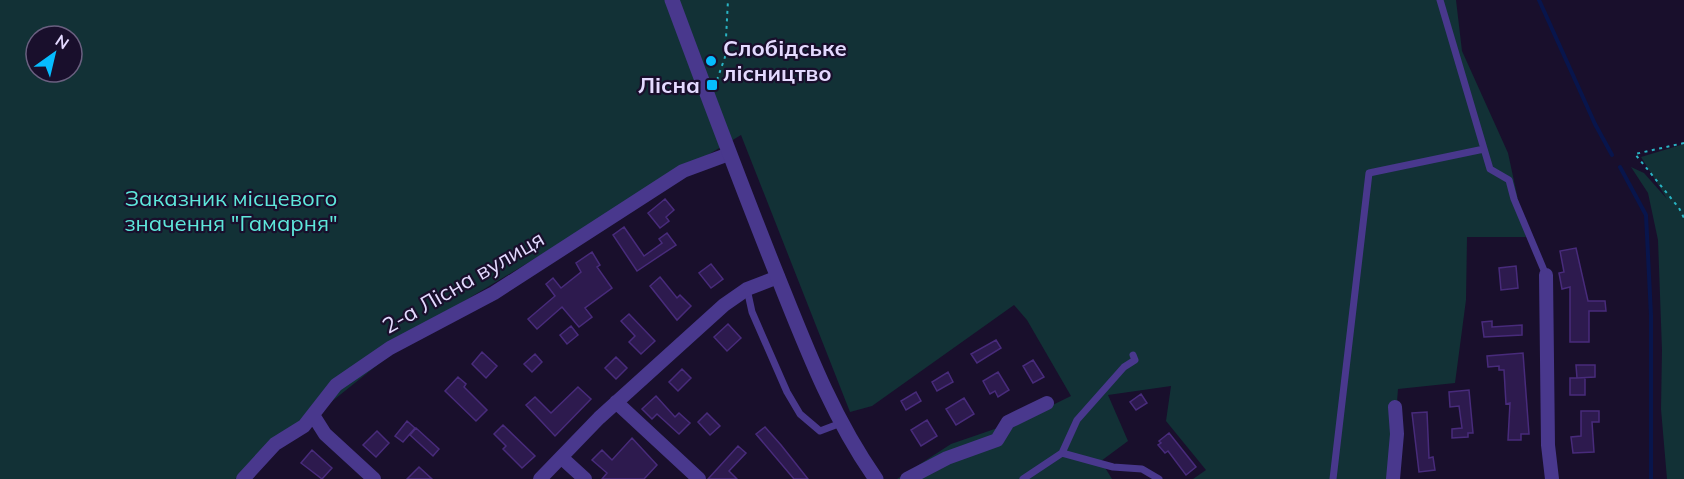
<svg xmlns="http://www.w3.org/2000/svg" width="1684" height="479" viewBox="0 0 1684 479" font-family="Mulish,sans-serif">
<style>
.green{fill:#123136;fill-rule:evenodd}
.lines{fill:none;stroke-linecap:round;stroke-linejoin:round}
.stream{stroke:#08154c;stroke-width:4}
.building{fill:#2d1a4e;stroke:#482b7b;stroke-width:1.5}
.path{stroke:#29b4c4;stroke-width:2;stroke-dasharray:3 4.5;stroke-linecap:butt}
.service{stroke:#49388d;stroke-width:7}
.minor{stroke:#49388d;stroke-width:14}
.tertiary{stroke:#49388d;stroke-width:15}
.poi-dot{fill:#06bdff;stroke:#190f2c;stroke-width:2}
.labels{text-anchor:middle;dominant-baseline:central;stroke-width:4.5;stroke-linejoin:round;paint-order:stroke}
.poi-label{font-size:22px;font-weight:bold;fill:#e4daff;stroke:#190f2c;text-anchor:start}
.park-label{font-size:22px;fill:#5ee7db;stroke:#190f2c}
.street-label{font-size:22px;fill:#e4daff;stroke:#190f2c}
</style>
<rect width="100%" height="100%" fill="#190f2c"/>
<path class="green" d="M0,0h1456l6,51 46,102 18,84h-59l-1,63 -11,83 -57,6 -7,90h-198l13,-9 -40,-49 5,-35 -63,9 20,46 -27,20 11,18h-215l54,-35 73,-25 47,-23 -44,-76 -13,-15 -142,101 -22,6 -109,-277 -305,183 -201,161h-235zM36,36h36v36h-36z
M1684,144v335h-17l-6,-70 1,-59 -4,-110 -10,-47 -17,-26 13,6 23,26 -26,-42z"/>
<g class="lines">
<path class="stream" d="M1539,0l56,124 17,31
M1620,167l26,48 5,100v164"/>
</g>
<path class="building" d="M665,199l9,11 -8,7 3,4 -9,7 -12,-15z
M624,227l20,29 18,-13 -3,-4 8,-6 9,12 -39,26 -24,-36z
M1576,248l12,53h17l1,10h-17v31h-19v-55l-8,2 -3,-16 5,-1 -4,-21z
M592,252l8,13 -3,2 15,21 -27,20 7,9 -13,10 -17,-20 -25,22 -9,-10 27,-23 -9,-12 7,-6 8,10 20,-16 -5,-9z
M711,264l12,15 -12,9 -12,-15z
M1516,266l2,22 -17,2 -2,-22z
M660,277l17,21 3,-3 11,11 -14,14 -27,-34z
M629,314l26,27 -14,13 -12,-12 6,-6 -14,-15z
M1492,321v6l30,-2v10l-38,2 -2,-15z
M728,324l13,14 -14,13 -13,-14z
M571,326l7,9 -11,9 -7,-9z
M996,340l5,8 -24,15 -6,-9z
M482,352l15,14 -11,12 -14,-14z
M1523,353l6,81h-8v6h-13l2,-37 -4,1 -2,-34h-5v-4l-11,1 -1,-11z
M535,354l7,8 -10,10 -8,-8z
M616,357l11,11 -11,11 -11,-11z
M1033,360l11,17 -11,6 -10,-17z
M1576,365h19v12l-18,1z
M682,369l9,9 -13,13 -9,-9z
M948,372l5,10 -16,9 -5,-9z
M998,372l11,18 -11,7 -3,-6 -5,3 -7,-13z
M458,377l8,7 -2,3 23,23 -11,11 -31,-30z
M1570,378h15v17h-15z
M578,387l13,12 -36,37 -29,-31 9,-8 16,16z
M1469,390l4,43h-5v4l-16,1v-9l10,-1 -3,-22 -9,1 -1,-15z
M916,392l5,9 -15,9 -5,-9z
M1141,394l6,9 -11,7 -6,-8z
M656,396l19,21 4,-4 11,10 -11,11 -22,-20 -5,5 -10,-10z
M964,398l10,16 -18,11 -10,-16z
M1581,411h18v11h-7l2,30 -21,1 -2,-16 10,-1z
M1427,412l2,46 4,-1 2,13 -16,2 -7,-59z
M707,413l13,13 -10,9 -12,-13z
M927,420l10,16 -16,10 -10,-16z
M407,421l8,7 -12,14 -8,-6z
M503,425l32,31 -13,12 -19,-19 3,-3 -12,-12z
M765,427l16,18 27,34h-14l-38,-45z
M416,428l23,21 -6,7 -23,-21z
M377,431l12,12 -13,14 -13,-12z
M1169,433l27,34 -10,8 -18,-24 -3,2 -7,-8 3,-2 -2,-2z
M632,438l25,27 -13,14h-42l5,-6 -15,-13 10,-10 10,10z
M738,446l8,7 -17,18 8,8h-29z
M312,450l20,18 -10,11 -21,-16z
M419,467l13,12h-25z"/>
<g class="lines">
<path class="path" d="M717,80l8,-23 3,-57
M1684,143l-49,11 44,54 5,10"/>
<path class="service" d="M1440,0l50,169 19,11 5,19 32,76
M747,289l5,23 35,80 13,22 20,17 21,-8
M1062,453l51,14 29,2 17,10
M1023,479l39,-26 15,-33 47,-53 11,-7 -2,-5
M1333,479l36,-306 115,-24"/>
<path class="minor" d="M1546,275l2,170 4,34
M616,402l83,77
M313,415l12,19 49,45
M562,458l23,21
M243,479l32,-35 29,-18 32,-41 54,-37 104,-55 189,-122 46,-17
M540,479l59,-61 125,-113 23,-16 31,-12
M907,479l40,-21 50,-18 11,-18 39,-19
M1393,479l4,-45 -2,-27"/>
<path class="tertiary" d="M672,0c33,89 66,177 101,265 30,74 57,149 103,214"/>
</g>
<g class="poi-dot">
<circle cx="711" cy="61" r="6"/>
<rect x="706" y="79" width="12" height="12" rx="3"/>
</g>
<g class="labels">
<g class="poi-label">
<text x="723" y="48">Слобідське<tspan x="723" dy="25">лісництво</tspan></text>
<text x="700" y="85" text-anchor="end">Лісна</text>
</g>
<g class="park-label">
<text x="231" y="198">Заказник місцевого<tspan x="231" dy="25">значення "Гамарня"</tspan></text>
</g>
<g class="street-label">
<text transform="translate(463 282) rotate(-30)">2-а Лісна вулиця</text>
</g>
</g>
<g transform="translate(54 54) rotate(34)"><circle r="28" fill="#190f2c" stroke="#6a6080" stroke-width="1.5"/>
<path d="M0-4.5L10 22L0 15L-10 22Z" fill="#06bdff"/>
<text y="-9" font-size="16" font-weight="bold" text-anchor="middle" fill="#e4daff">N</text>
</g>
</svg>
